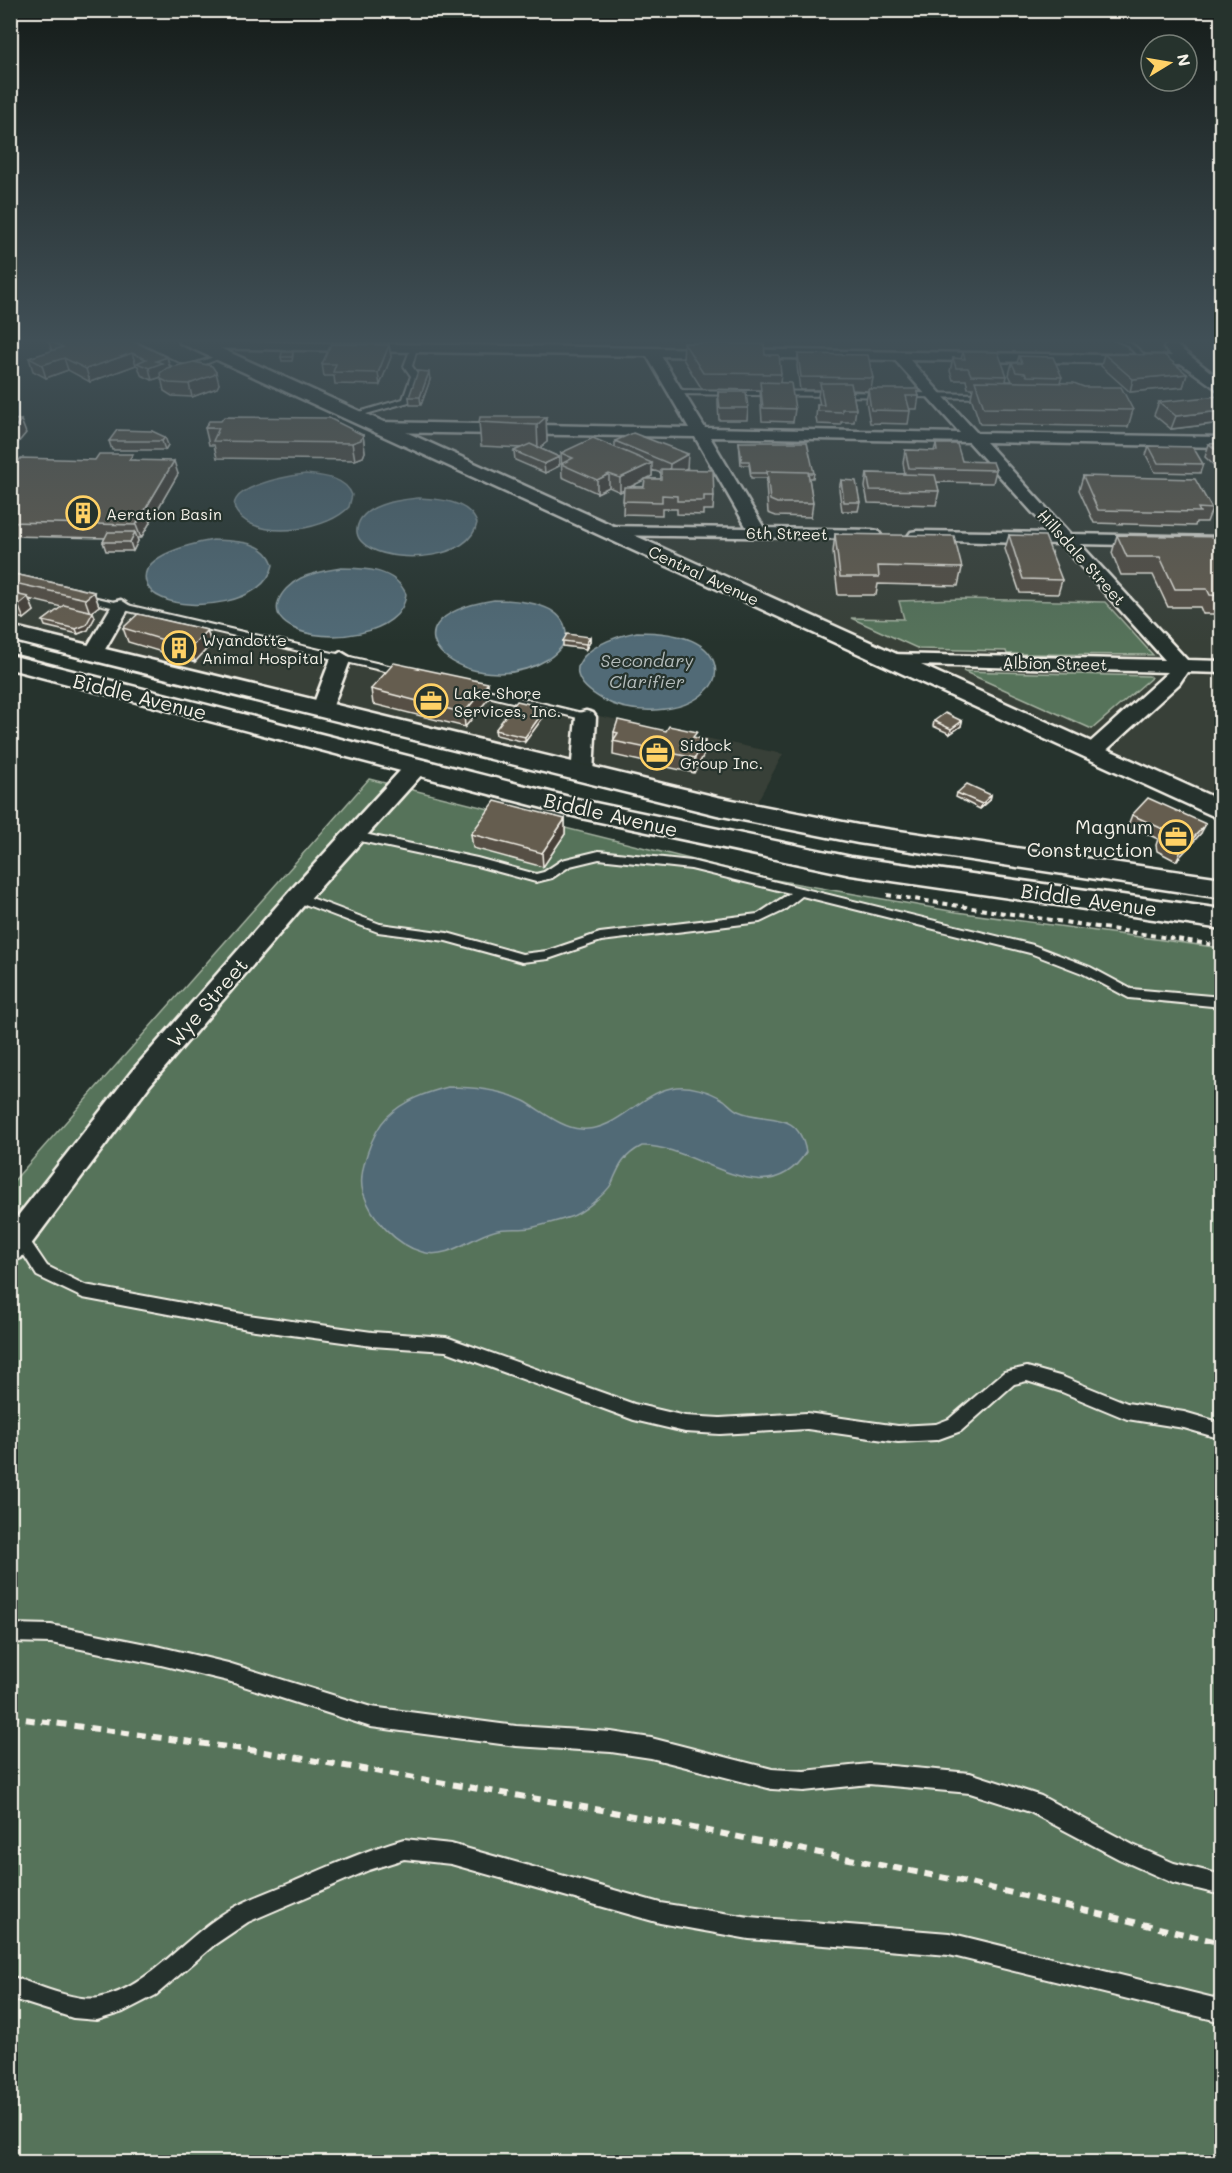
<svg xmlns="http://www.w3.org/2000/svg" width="1232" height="2173" viewBox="0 0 1232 2173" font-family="Mali,sans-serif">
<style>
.built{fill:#394037}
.green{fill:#56735a;stroke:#a5b2a1;stroke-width:1.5}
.water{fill:#516b76;stroke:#92a1a4;stroke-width:1.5}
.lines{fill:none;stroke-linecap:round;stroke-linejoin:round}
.lane-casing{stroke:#f4f1e8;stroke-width:4}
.street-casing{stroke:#f4f1e8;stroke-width:5}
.secondary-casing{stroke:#f4f1e8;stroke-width:5}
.path-far1{stroke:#f4f1e8;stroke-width:4;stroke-dasharray:5 4.5;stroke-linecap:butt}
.path{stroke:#f4f1e8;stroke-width:6;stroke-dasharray:9 7;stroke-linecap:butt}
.lane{fill:#26332d;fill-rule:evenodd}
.street{fill:#26332d;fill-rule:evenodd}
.secondary{fill:#26332d;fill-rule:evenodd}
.wall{fill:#575044;stroke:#f4f1e8;stroke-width:1.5;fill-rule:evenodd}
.shaded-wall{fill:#474137;stroke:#f4f1e8;stroke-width:1.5}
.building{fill:#655d4f;stroke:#f4f1e8;stroke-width:1.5}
.labels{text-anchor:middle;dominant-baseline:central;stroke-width:4.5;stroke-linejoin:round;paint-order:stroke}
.far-poi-label{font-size:16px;fill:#f4f1e8;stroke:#26332d;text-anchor:start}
.far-street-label{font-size:16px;fill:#f4f1e8;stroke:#26332d}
.far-water-label{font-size:18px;font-style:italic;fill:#b3bbba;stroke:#26332d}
.street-label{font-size:20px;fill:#f4f1e8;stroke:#26332d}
.poi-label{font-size:20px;fill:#f4f1e8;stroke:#26332d;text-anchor:end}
</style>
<rect width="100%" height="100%" fill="#26332d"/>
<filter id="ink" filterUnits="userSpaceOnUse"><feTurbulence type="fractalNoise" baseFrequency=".0167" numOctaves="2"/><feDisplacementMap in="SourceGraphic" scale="12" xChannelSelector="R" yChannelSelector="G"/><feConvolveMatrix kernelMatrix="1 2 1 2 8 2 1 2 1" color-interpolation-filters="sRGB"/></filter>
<g filter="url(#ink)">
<path class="built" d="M186,339h1035v473l-265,-122z
M11,581l578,133 194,40 -32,59 -740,-180z"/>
<path class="green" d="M961,599l144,3 48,53 -146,-1 -1,-3 -87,-2 -68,-31 53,1 -5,-18z
M963,671l186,5 2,2 -59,51z
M369,779l401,100 186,33 265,36v1214h-1210v-978z"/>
<path class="water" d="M306,474c17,2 39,3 46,21l-3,12c-20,22 -82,33 -107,11 -33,-29 50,-43 64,-44z
M418,498c21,1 50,2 59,25 -7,37 -78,40 -105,26 -8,-4 -16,-11 -15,-20 3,-25 42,-29 61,-31z
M213,540c22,1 53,0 60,25 -8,39 -81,47 -111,33 -7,-3 -14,-8 -16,-16 -8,-27 50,-39 67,-42z
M341,568c24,0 54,1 65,26 -3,43 -83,50 -113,34 -28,-14 -14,-39 8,-50 13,-6 27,-8 40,-10z
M494,600c22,0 71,2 72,34 0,11 -9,19 -18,25 -77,47 -183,-38 -54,-59z
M637,632c25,0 71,3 78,34 2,10 -2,19 -9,25 -24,24 -76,24 -104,8 -56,-32 -3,-60 35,-67z
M448,1087c25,0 52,2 76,14 17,9 37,27 57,28 35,3 57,-34 90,-41 17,-4 39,3 53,12 4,3 9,9 14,11 30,13 60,-3 68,41 -40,66 -110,-8 -164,-6 -18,9 -23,20 -30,37 -5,10 -31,31 -42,34 -12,4 -27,8 -40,11 -11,2 -24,-1 -36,3 -23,6 -46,29 -72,21 -26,-7 -51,-34 -59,-60 -6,-19 10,-61 24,-75 17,-17 38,-24 61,-30z"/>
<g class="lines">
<defs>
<path id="lane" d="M121,339h8l52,26 6,1 36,-12 3,2 -36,14 -11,-1z
M1113,339c16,0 24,8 35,20l-6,1 -15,-15z
M414,346l3,2 -5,18 7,10 -10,26 -57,16v-4l51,-15 8,-23 -7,-10 7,-18z
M677,390l312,4 4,2 -4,2 -315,-4 -1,-2z
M80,594l326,76 5,3 -5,3 -329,-77 -2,-2z
M471,686l119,29 1,2 -5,3 -119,-29 -1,-2z
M355,832l122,26 59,16 8,-2 18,-12 37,-9 92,10 342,84 57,22 41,22 91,8v10l-93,-9 -47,-25 -52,-20 -228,-57 -19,15 -23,11 -159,19 -53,18 -26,3 -76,-21 -68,-9 -84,-32 -2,-3 6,-4 82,31 67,9 75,21 25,-3 53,-18 158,-19 32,-21 -99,-24 -92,-10 -29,7 -18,12 -16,4 -59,-16 -126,-27 -2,-3z
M19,1230l5,2 23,34 38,19 163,30 124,17 74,5 188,67 51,12 35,2 87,-5 91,13 38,-2 13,-5 55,-47 23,-5 36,10 64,26 57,9 38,11v16l-38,-11 -57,-9 -65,-27 -35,-11 -13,3 -53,47 -25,9 -38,2 -91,-13 -87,5 -35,-2 -51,-12 -188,-69 -74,-5 -124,-17 -165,-31 -46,-22 -25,-40 2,-4z
M10,1624l41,1 110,22 67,16 143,44 145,19 95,6 40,6 121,31 32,2 65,-7 101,9 71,23 92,49 41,18 48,12v20l-49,-12 -54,-24 -89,-47 -60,-19 -101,-9 -65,7 -32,-2 -121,-31 -40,-6 -95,-6 -145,-19 -143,-46 -67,-16 -110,-22 -41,-1z
M404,1839l47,5 209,59 89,14 200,16 273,67v22l-273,-67 -200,-16 -89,-16 -209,-59 -47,-5 -35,11 -121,52 -34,23 -58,50 -33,17 -26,8 -24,-2 -63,-20v-22c25,8 64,26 89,22 52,-10 89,-67 136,-91 18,-10 39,-17 58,-25 37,-16 73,-32 111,-43z"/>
<path id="street" d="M199,341l973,15 -8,-8 2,-3h10l46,36v12l-40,-29 -272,-4 67,73 245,4v10l-236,-5 84,92 152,3v10l-142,-3 107,116 35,1v12l-35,-1 -8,12 -80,73h-14l-4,-5 4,-5 83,-75 -286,-8 -3,-4 3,-4 7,-2 276,6 -104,-116 -150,-4 -3,-4 3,-4 6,-1 134,2 -82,-91 -259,-5 54,91 108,2 6,1 3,4 -3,4 -274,-4 -9,-5 3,-4 149,2 -52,-91 -316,-5 -8,-5 8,-5 310,6 -42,-72 -453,-8v-6zM661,356l234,4 65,73 -255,-5z
M121,600l9,6 -30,52 -7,2 -7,-2 -3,-4 31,-52z
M341,652l10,6 -20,53 -3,4h-14l-3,-4 20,-53z
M586,711l7,2 3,4 -3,57 -3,5h-16l-3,-5 5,-57 3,-4z
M417,759l8,2 3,5 -3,5 -119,132 -156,182 -129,173 -11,4v-36l122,-155 158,-180 119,-130z"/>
<path id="secondary" d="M178,339h22l1022,462v19l-1042,-477z
M10,626l707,171 141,28 364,53v20l-364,-55 -141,-28 -707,-175z
M10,655l571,145 270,57 371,52v20l-371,-54 -270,-57 -571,-149z"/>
</defs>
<use href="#lane" class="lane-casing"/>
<use href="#street" class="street-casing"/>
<use href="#secondary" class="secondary-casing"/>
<path class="path-far1" d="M887,895l335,51"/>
<path class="path" d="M10,1717l254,35 349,60 348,69 261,62"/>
<use href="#lane" class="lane"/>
<use href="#street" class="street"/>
<use href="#secondary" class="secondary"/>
</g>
<path class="wall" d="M48,340l119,17 3,10 49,17 -2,4 -25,9 -20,-1 -8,-5 -3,-14 -9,3 -11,-5 -3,-9 -2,-1 -46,17 -22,-12 -22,8 -13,-7 -4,-13 23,-7z
M684,343l81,12 16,19 -1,9 15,26 -2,13 -31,-1 -2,-31 -58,-1 -19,-30z
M389,345l2,12 -11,28 -45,-1 -1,-8h-10l-2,-12z
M293,352v4l-1,5h-10l-1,-4z
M963,352l44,24 -1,5h6l-3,-6 3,-12h5l2,-7 43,21 -2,5 73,28 -5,17 -148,-3 -9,-27 2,-9h-5l-2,-8h-13l-3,-9 3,-13 8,1z
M798,354l75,24 -2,11 48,7 -2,13h-8l1,2 -2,13 -38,-1 -4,-22 2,-10 -16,-1 4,19 -2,13h-13v3l-24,-1 -1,-6 1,-13h3l-2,-9 1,-6h-19l-3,-24z
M1104,354l83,20 -4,13 -53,5 -29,-26z
M430,380l-9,25h-11l-1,-8z
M718,392l30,16 -1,12h-28l-1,-15z
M1221,398v25l-50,6 -17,-14 5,-13z
M546,417l1,25 -8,6 20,9v9l-14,7 -30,-13 -1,-9 7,-3 -40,-2 -2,-24z
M205,428l158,7 2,17 -2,5 -8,3 -138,-2 -3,-13h-5z
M152,431l16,14 -3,5h-53l-3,-9z
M615,441l72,27 -3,1 30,27 -1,14h-10v5l-26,-1v-5h-15v6l-39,-1 1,-24 -4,2 -11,-5 -12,6 -35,-16 -1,-24 54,-5zM652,470l9,3v6h-16l7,-3zM645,479l-1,8h-14z
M739,442l75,31 -1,5h-4l4,25 -2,14 -35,-1 -8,-3 -2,-29 1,-6h-16l-2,-13h-8z
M1221,443v29l-16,-15 4,-13z
M936,444l26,17 34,9 -3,13 -57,-1 3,9 -3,14 -68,-2 -3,-16 2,-14 38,1 -2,-11 2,-13 29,1z
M1149,446l54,18 -3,9 -45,-1 -9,-17z
M135,460l43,14 -37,64h-4l1,3 -5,10h-27l-3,-9 2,-4 -95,-2v-65z
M1083,476l129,33 -5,13h-11l-1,4 -101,-3 -15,-33z
M841,480l19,22 -2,9h-16l-3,-22z
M835,534l127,34 -4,18 -80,-2 -2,11h-38l-5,-43z
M1009,535l53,45 -4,14 -38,-1 -15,-44z
M1117,535l104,2v77h-18l-3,-7h-32l-15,-32h-32l-9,-22z
M10,573l84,19 5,14 -8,6 4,5 -7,13 -10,4 -33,-8 -2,-5 19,-14 -33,-8 5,12 -10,8 -14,-4z
M123,628l84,2 4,14 -16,18 -67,-20z
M590,637v5l-4,7 -23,-3v-5z
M371,689l118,9 -24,29 -92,-23z
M546,708l1,4 -22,30 -29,-7 -1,-5z
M934,721h28l-1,5 -11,8 -17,-8z
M614,732l82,6 9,2 -1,14 -10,19 -81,-18z
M957,793l34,2 -1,5 -10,9 -24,-12z
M1132,815l69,18 -25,28 -19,-10 -1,-6 2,-6 -30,-14z
M565,819v15l-22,33 -70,-19 -2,-14z"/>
<path class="shaded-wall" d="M389,345l2,12 -11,28 -2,-12z
M132,353l4,12 -46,17 -4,-13z
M167,357l3,12 -5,7 -13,4 -3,-12 7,-7z
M64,358l4,12 -22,8 -4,-13z
M216,372l3,12 -2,4 -25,9 -3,-13z
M429,372l1,8 -9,25 -1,-8z
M1187,374l-4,13 -53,5 3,-13z
M1221,411v12l-50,6 5,-13z
M546,417l1,25 -9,7 -1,-24z
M21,420l5,13 -14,17 -2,-5v-12z
M363,435l2,17 -2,5 -8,3 -3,-17z
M165,437l3,8 -3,5 -3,-9z
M688,454l-1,14 -18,9 1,-13z
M559,457v9l-14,7 -1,-9z
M174,461l4,13 -37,64 -5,-13z
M652,463v13l-32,16v-14z
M609,474v13l-12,6v-13z
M135,532l3,9 -5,10 -3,-9z
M94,592l5,14 -9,7 -5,-14z
M28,597l6,14 -10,8 -6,-14z
M93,612l2,5 -7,13 -10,4 -2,-5z
M207,630l4,14 -16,18 -5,-14z
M590,637v5l-4,7v-5z
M488,683l1,15 -24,29 -1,-14z
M546,708l1,4 -22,30v-5z
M962,721l-1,5 -11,8 1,-5z
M705,740l-1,14 -10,19 1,-15z
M991,795l-1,5 -10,9 2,-5z
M565,819v15l-22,33 -1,-14z
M1206,824l-5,9 -25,28 5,-10z"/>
<path class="building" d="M51,339h78l38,18 -11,4 6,2 -13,5 -12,-5 9,-4 -14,-6 -46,16 -22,-11 -22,7 -13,-7 34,-11 -15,-7z
M684,343l80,1 1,11h14l2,19 -78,-1z
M331,344l58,1 -11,28 -45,-1 3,-8h-14z
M282,352h11l-1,5h-11z
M963,352h35l9,24 -36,-1 -3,-7h-12l-3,-10 12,1z
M798,354l70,1 5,23 -72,-1z
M1104,354l60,1 23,19 -54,5z
M1019,356l34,1 9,20 -35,-1 -2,-3 -9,-1 -4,-9h10z
M194,362l18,4 4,6 -2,3 -25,9 -20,-1 -8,-4 -1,-6 7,-5z
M418,371l11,1 -9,25h-11z
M975,381l99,2 10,4h37l12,23 -149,-2z
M760,382l31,1 4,26 -32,-1z
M820,383h31l5,26h-14v3l-24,-1 -1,-6h7z
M868,389h49l2,7h-13l4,15 -39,-1z
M718,392h28l2,16h-28z
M1219,396l2,2v13l-45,5 -17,-14z
M224,417l105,1 34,17 -2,5 -9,3 -139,-2 6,-13h-14l4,-7h12z
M480,417h66l-9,8 -58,-3z
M10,419l11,1 -11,13z
M117,430l35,1 13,6 -3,4h-53z
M633,433l55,21 -18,10 -55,-23z
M593,438l59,25 -32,15 -11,-4 -12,6 -36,-16 12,-6 -12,-5z
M739,442h68l7,31h-5l-1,-1 -41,-1v2h-16l-2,-12h-7z
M1221,443v11l-12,-10z
M530,444l29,13 -15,7 -30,-13z
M936,444h21l5,17 31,1 3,8 -87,-2 -4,-18 32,1z
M1149,446l44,1 10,17 -45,-1z
M99,454h34l-4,6 45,1 -38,64 -126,-3v-51l11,-13 74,2z
M661,469l52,1 1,26h-10v5h-27v-5l-15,-1v7l-39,-1 1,-14h20l1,-8h16z
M767,471l41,1 5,31h-36l-7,-3z
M867,473l68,2 4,16 -69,-1z
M1083,476l112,3 17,30 -14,-1 2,4 -102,-2z
M841,480l15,1 4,21h-16z
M108,532h27l-5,10h-27z
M835,534l119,2 8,32 -84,-2 1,11h-39z
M1009,535l36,1 17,44 -39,-1z
M1117,535l104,2v59l-11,-1 -3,-6h-32l-15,-32h-33z
M10,573l84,19 -9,7 -75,-17z
M10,593l18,4 -10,8 -8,-2z
M64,605l29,7 -7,13 -10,4 -33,-8z
M138,614l69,16 -17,18 -67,-20z
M567,634l23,3 -4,7 -23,-3z
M394,663l94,20 -24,30 -93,-24z
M517,701l29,7 -21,29 -30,-7z
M945,713l17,8 -11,8 -17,-8z
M618,720l48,11 3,-5 28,6 -4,5 12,3 -10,18 -82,-17 5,-8 -4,-1z
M967,784l24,11 -9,9 -25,-11z
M1148,798l58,26 -25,27 -20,-9 -1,-7 5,-5 -33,-15z
M495,801l70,18 -23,34 -71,-19z"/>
</g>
<linearGradient id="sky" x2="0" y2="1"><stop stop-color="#151c19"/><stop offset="0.53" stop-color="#415057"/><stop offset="1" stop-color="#415057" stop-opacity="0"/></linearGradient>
<rect width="1232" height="643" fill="url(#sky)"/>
<defs>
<symbol id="building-ring" viewBox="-11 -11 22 22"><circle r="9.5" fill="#26332d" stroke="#ffd166" stroke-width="1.5"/><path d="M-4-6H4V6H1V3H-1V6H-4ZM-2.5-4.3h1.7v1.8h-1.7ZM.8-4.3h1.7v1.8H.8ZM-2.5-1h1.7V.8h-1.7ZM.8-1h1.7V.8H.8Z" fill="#ffd166"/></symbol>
<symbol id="office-ring" viewBox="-11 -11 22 22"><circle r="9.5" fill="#26332d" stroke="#ffd166" stroke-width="1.5"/><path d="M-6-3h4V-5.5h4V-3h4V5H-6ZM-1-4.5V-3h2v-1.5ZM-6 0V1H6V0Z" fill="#ffd166"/></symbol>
</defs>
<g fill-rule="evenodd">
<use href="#building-ring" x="64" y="494" width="38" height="38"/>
<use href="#building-ring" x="160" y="629" width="38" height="38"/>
<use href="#office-ring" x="412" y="682" width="38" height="38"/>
<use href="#office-ring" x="638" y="734" width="38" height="38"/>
<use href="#office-ring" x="1157" y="818" width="38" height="38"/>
</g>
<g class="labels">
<g class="far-poi-label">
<text x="106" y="513">Aeration Basin</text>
<text x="202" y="639">Wyandotte<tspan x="202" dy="18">Animal Hospital</tspan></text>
<text x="454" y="692">Lake Shore<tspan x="454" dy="18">Services, Inc.</tspan></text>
<text x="680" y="744">Sidock<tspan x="680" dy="18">Group Inc.</tspan></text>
</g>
<g class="far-street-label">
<text transform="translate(787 533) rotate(1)">6th Street</text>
<text transform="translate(1082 557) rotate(48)">Hillsdale Street</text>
<text transform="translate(704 575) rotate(25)">Central Avenue</text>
<text transform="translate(1055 663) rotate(1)">Albion Street</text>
</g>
<g class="far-water-label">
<text x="647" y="660">Secondary<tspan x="647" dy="21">Clarifier</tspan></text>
</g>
<g class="street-label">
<text transform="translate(140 696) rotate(14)">Biddle Avenue</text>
<text transform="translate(611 814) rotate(13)">Biddle Avenue</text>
<text transform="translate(1089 899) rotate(8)">Biddle Avenue</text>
<text transform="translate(207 1002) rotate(-49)">Wye Street</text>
</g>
<g class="poi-label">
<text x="1153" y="826">Magnum<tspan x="1153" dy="23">Construction</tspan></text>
</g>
</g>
<rect width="1232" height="2173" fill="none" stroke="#26332d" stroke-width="36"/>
<rect x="18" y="18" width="1196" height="2137" fill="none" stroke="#f4f1e8" stroke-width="2" filter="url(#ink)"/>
<g transform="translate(1169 63) rotate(79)"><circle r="28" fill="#26332d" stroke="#787f78" stroke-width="1.5"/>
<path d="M0-4.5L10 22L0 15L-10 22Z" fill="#ffd166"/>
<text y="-9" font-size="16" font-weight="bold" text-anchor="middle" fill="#f4f1e8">N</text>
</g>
</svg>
